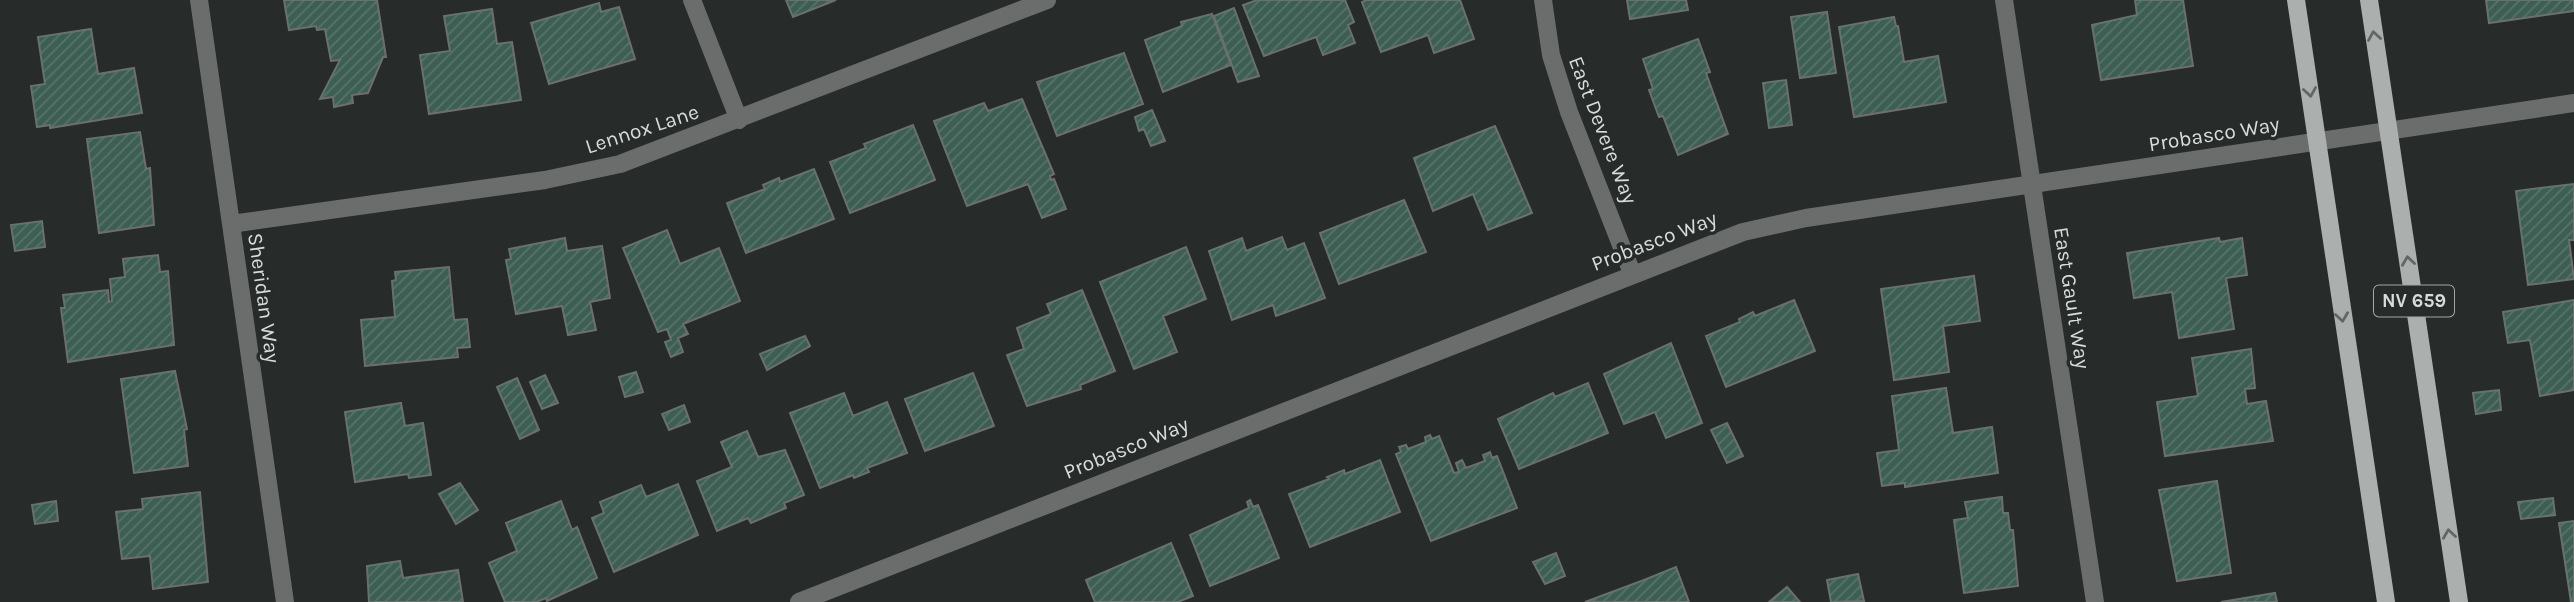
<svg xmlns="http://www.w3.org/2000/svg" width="2574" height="602" viewBox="0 0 2574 602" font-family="Karla,sans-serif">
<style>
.building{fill:url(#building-hatch);stroke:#6a706d;stroke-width:2}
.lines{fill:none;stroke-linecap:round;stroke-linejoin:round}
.minor{stroke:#6b6d6c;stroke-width:18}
.major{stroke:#abb0ae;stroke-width:18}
.oneway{stroke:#626765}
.labels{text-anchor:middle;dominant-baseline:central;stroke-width:7;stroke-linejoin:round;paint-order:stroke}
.shield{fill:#272c2a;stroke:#a4a7a6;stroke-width:2}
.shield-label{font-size:19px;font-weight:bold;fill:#d9dcdb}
.street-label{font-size:21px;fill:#d9dcdb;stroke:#272c2a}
</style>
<defs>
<pattern id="building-hatch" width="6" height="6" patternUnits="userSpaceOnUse" patternTransform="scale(1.75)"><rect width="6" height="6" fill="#3d5e52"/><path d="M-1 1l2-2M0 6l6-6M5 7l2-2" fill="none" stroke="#58746a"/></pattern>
</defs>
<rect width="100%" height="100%" fill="#272c2a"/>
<path class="building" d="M284,0h93l9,57h-3l-15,36 -16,2 1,8 -19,4 -1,-10 -13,2 20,-39 -9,1 -6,-32 -8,1 -1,-4 -27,4z
M786,0h50l-43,17z
M1257,0h88l9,22 -6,3 7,18 -32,12 -7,-18 -52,19 -21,-51z
M1367,0h93l14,39 -40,14 -6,-18 -47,17 -19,-50z
M1627,0h59l2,10 -58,9z
M2135,0h48l10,66 -92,14 -9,-55 45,-10z
M2486,0h88v11l-85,12z
M599,3l2,9 18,-5 16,52 -86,25 -18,-61z
M1234,8l25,68 -21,6 -24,-66z
M492,9l5,35 15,-2 9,58 -92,14 -9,-59 30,-4 -6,-35z
M1827,12l9,61 -36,5 -9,-61z
M1212,14l19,51 -68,27 -18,-52 37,-14 -1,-4z
M1894,17l2,9h2l6,36 34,-6 8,46 -92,15 -15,-90z
M91,29l7,45 36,-6 8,45 -92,15v-3l-13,2 -6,-41 14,-2 -7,-47z
M1698,39l12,33 -4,1 22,61 -50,21 -15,-39 -4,1 -10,-27 4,-1 -10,-30z
M1124,53l19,51 -86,32 -20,-54z
M1786,80l6,45 -23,3 -6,-45z
M1022,99l32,75 -4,2 1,4 3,-1 12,30 -24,9 -14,-34 -61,22 -33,-85 50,-18 4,8z
M1152,110l13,31 -14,5 -7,-17 -5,2 -4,-14z
M913,125l22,55 -85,33 -20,-51 36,-14 -2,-4z
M1495,126l37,87 -44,17 -15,-36 -40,17 -19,-53z
M140,132l6,37 4,-1 4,57 -55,8 -12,-94z
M814,169l20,50 -88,34 -19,-50 38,-14 -2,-4 16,-7 1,4z
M2574,184v56h-5l5,39 -46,6 -12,-94z
M1404,200l22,52 -87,32 -19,-51z
M42,221l3,26 -30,4 -4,-26z
M667,230l13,34 39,-16 21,53 -57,23 5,10 -10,4 5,14 -12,5 -6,-15 6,-2 -4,-11 -9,3 -35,-84z
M1282,237l5,13 17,-7 21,55 -49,18 -3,-11 -41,15 -23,-69 33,-13 4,13z
M565,238l2,13 35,-5 8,52 -20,4 6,28 -28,5 -6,-29 -46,8 -10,-54 5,-1 -2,-10z
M2219,238l1,4 22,-4 5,37 -21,3 8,51 -55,9 -7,-46 -38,6 -7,-45z
M1186,247l20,52 -43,17 14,36 -43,17 -34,-87z
M158,255l2,17 8,-1 6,74 -106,17 -7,-54h4l-2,-13 45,-5 1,12 3,-1 -2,-22 15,-2 -2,-18z
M449,267l5,53 13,-1 3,28 -13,1 1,9 -93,9 -4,-46 34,-3 -3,-36 4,-1 -1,-8z
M1974,276l6,45 -37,5 6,46 -55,8 -13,-91z
M1082,290l33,81 -35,14 1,4 -54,17 -20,-51 17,-6 -7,-21 34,-14 -4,-10z
M1794,300l21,51 -89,36 -20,-51 34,-14 -1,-3 14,-7 2,4z
M2574,300v90l-34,6 -10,-56 -22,3 -5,-31z
M805,336l5,10 -43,24 -7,-16z
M1671,343l31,80 -36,15 -11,-26 -31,12 -20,-50z
M2251,349l4,39 -10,1 2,15 19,-3 7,40 -108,15 -8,-54 41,-6 -6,-38z
M175,371l12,58 -3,1 4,36 -54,7 -13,-94z
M636,372l7,20 -18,5 -6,-20z
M973,373l21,53 -69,25 -20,-52z
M545,375l13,28 -16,6 -12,-27z
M517,378l22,52 -19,9 -23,-52z
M1588,383l20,50 -89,36 -21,-50 55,-26 2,4z
M1946,388l7,45 39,-6 6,46 -93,14v-4l-23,3 -5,-33 22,-3 -7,-54z
M2499,390l2,20 -25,4 -3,-21z
M844,393l9,23 34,-14 20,51 -40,15 2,4 -15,6 -1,-3 -33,13 -30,-75z
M401,403l4,23 18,-3 8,52 -22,3 -1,-4 -53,8 -10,-70z
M684,405l6,17 -21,8 -7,-16z
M1727,423l16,33 -16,7 -16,-33z
M747,431l11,26 27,-7 19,45 -20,8 2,5 -35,15 -3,-5 -31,13 -20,-50 35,-14 -11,-25z
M1430,435l2,4 7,-3 15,37 5,-1 -3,-9 6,-3 4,8 19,-7 -2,-6 7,-3 2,6 5,-2 20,52 -86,33 -35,-87 5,-2 -2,-5 7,-2 2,4 18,-7 -1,-5z
M1380,460l20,52 -90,35 -21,-53 40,-15 -2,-2 17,-7 1,4z
M2217,481l14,92 -54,8 -18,-91z
M460,483l18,27 -22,14 -17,-30z
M678,484l20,51 -84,37 -22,-54 12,-5 -4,-11 41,-17 5,12z
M200,492l8,90 -55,7 -3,-33 -28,3 -6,-47 27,-3 -1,-10z
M2002,497l1,16h5l2,17h3l5,56 -54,7 -10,-73 14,-2 -3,-16z
M2553,498l2,17 -34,4 -3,-17z
M1250,500l3,7 5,-2 21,53 -69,28 -20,-51 59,-27 -2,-6z
M56,501l2,20 -23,3 -3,-19z
M561,501l11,29 5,-3 20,51 -50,23 -1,-3 -10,4h-31l-16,-39 28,-12 -11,-28z
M2574,521v81h-3l-12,-79z
M1171,543l22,53 -15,6h-83l-9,-22z
M1556,553l9,23 -20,8 -12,-22z
M400,561l3,17 55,-8 5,32h-94l-2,-36z
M1676,567l13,35h-104l59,-22z
M1858,574l6,27 -33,1 -4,-22z
M1787,587l13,15h-31z
M2275,593l2,9h-56z"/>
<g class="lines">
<path class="minor" d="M199,0l86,602
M692,0l47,120
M1543,0l8,55 18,57 63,161
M2004,0l91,602
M231,224l314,-44 75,-16 427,-164
M799,602l944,-370 63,-14 768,-115"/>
<path class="major" d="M2296,0l90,602
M2369,0l90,602"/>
</g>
<defs><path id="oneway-chevron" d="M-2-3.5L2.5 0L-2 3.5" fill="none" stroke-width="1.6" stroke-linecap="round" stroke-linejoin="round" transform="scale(1.75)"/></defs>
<g class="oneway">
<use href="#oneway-chevron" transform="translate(2374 36) rotate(-99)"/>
<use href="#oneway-chevron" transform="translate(2310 92) rotate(81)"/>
<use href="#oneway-chevron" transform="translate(2408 261) rotate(-98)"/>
<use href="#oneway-chevron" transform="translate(2342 317) rotate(82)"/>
<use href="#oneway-chevron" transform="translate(2449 534) rotate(-98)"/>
</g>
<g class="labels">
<rect class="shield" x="2374" y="285.5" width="80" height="31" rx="5"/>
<g class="shield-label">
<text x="2414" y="301">NV 659</text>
</g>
<g class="street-label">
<text transform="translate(642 129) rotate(-18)">Lennox Lane</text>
<text transform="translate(1603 130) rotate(69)">East Devere Way</text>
<text transform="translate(2214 134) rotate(-9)">Probasco Way</text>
<text transform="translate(1654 241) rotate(-21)">Probasco Way</text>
<text transform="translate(264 298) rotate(82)">Sheridan Way</text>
<text transform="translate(2072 298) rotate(81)">East Gault Way</text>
<text transform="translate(1126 448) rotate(-22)">Probasco Way</text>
</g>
</g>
</svg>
